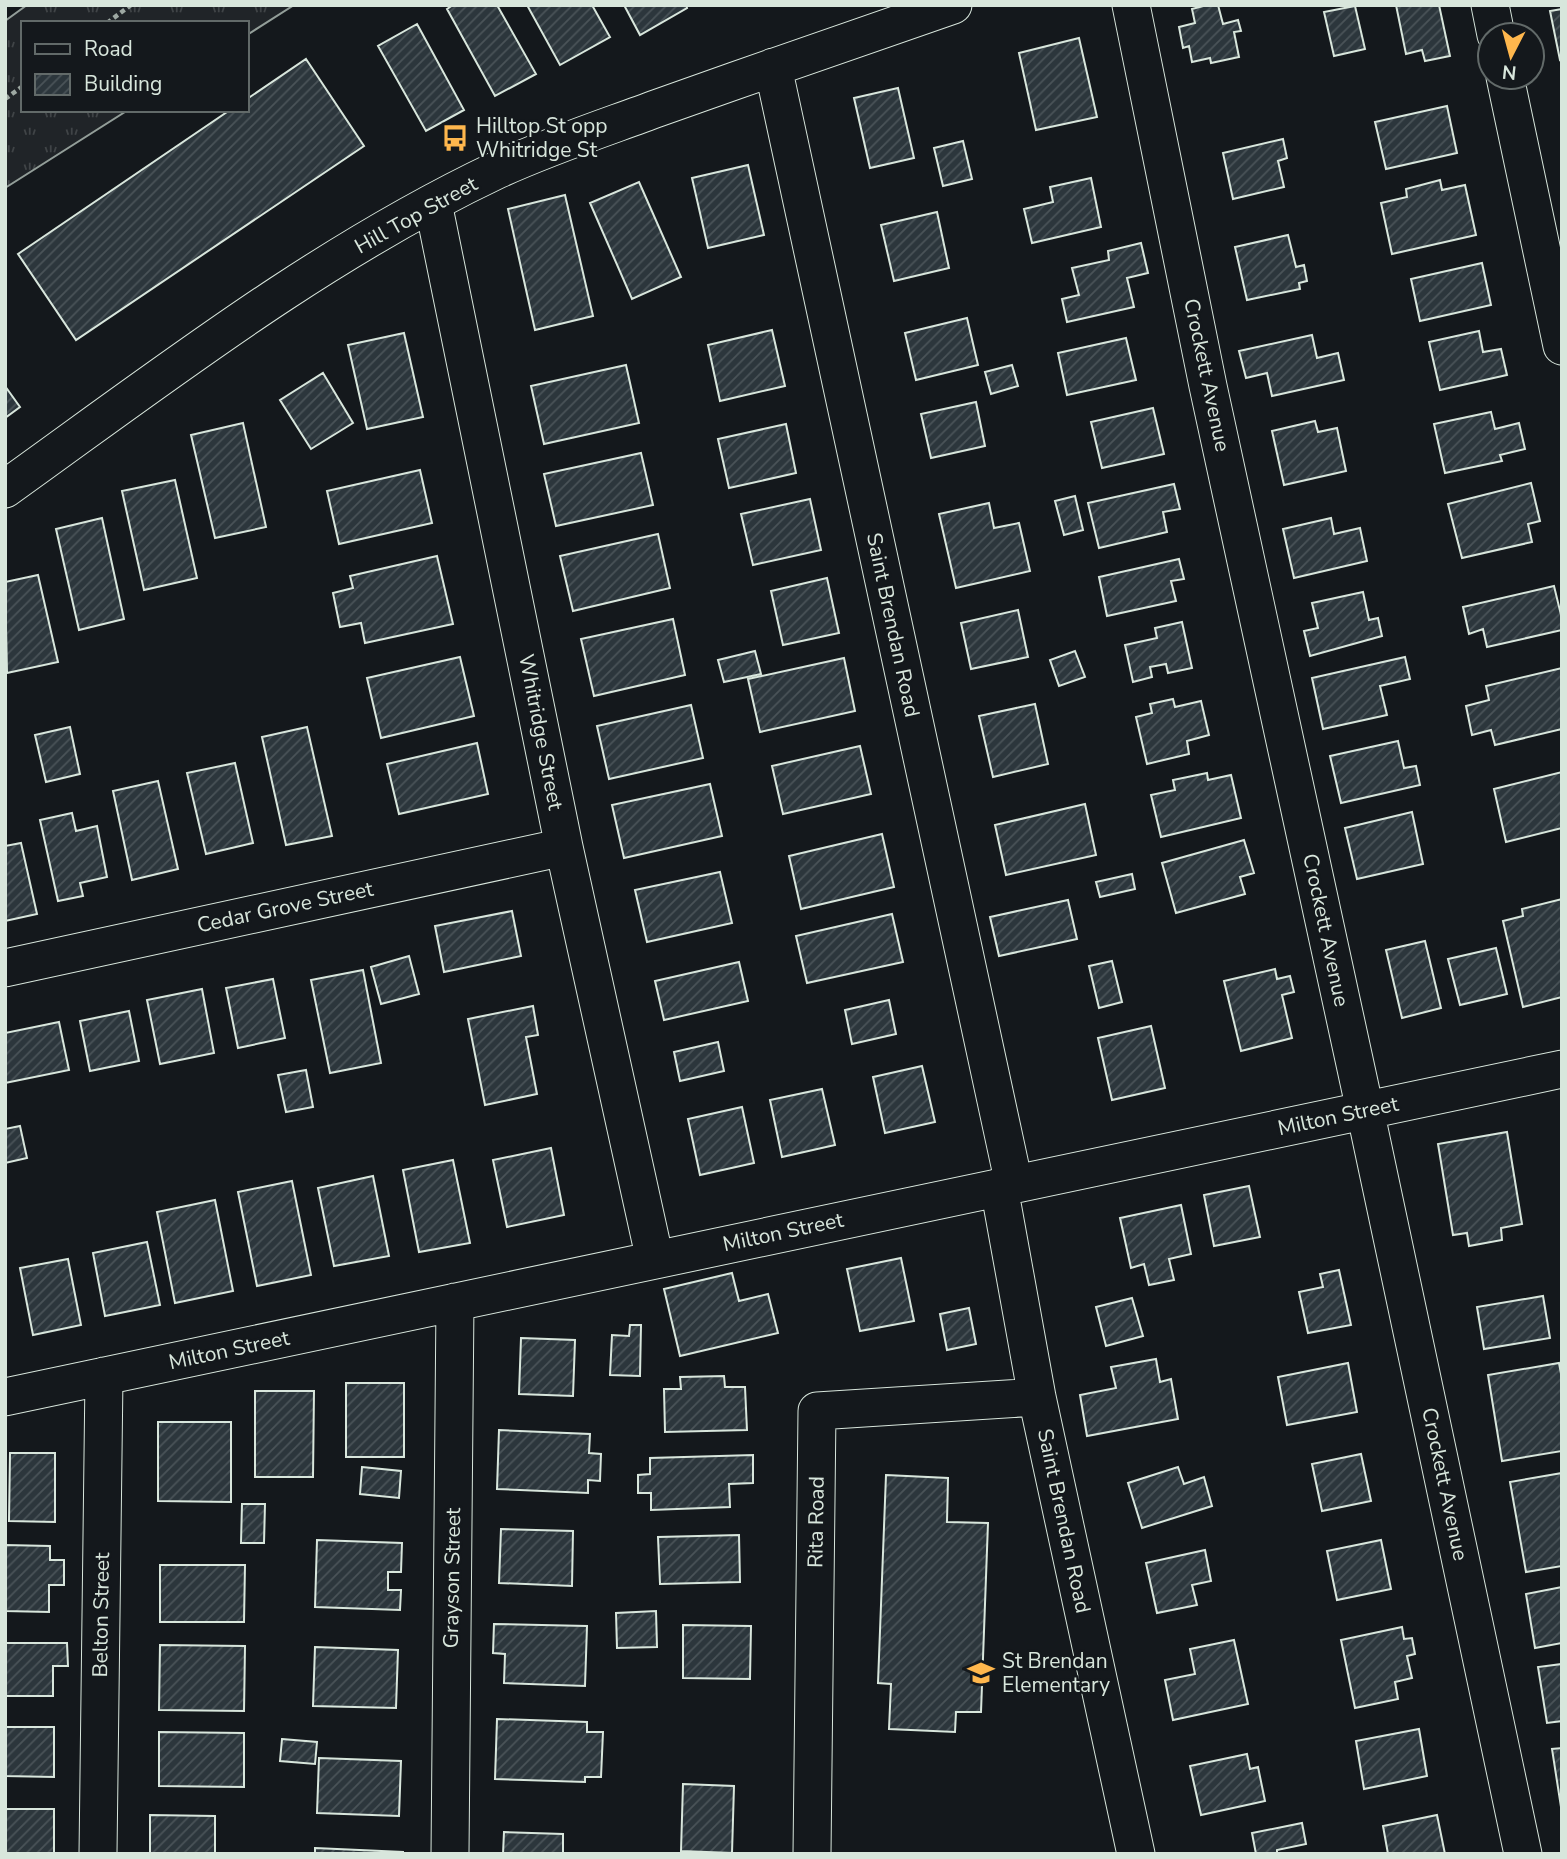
<svg xmlns="http://www.w3.org/2000/svg" width="1567" height="1859" viewBox="0 0 1567 1859" font-family="'Nunito Sans',sans-serif">
<style>
.grass{fill:url(#grass-tufts);stroke:#939e99;stroke-width:2}
.building{fill:url(#building-hatch);stroke:#d8e6dc;stroke-width:2}
.lines{fill:none;stroke-linecap:round;stroke-linejoin:round}
.street-casing{stroke:#d8e6dc;stroke-width:39}
.path{stroke:#9da8a2;stroke-width:4.5;stroke-dasharray:5 3.5;stroke-linecap:butt}
.street{stroke:#14181c;stroke-width:37}
.labels{text-anchor:middle;dominant-baseline:central;stroke-width:5;stroke-linejoin:round;paint-order:stroke}
.poi-label{font-size:21px;fill:#d8e6dc;stroke:#14181c;text-anchor:start}
.street-label{font-size:21px;fill:#d8e6dc;stroke:#14181c}
</style>
<defs>
<pattern id="grass-tufts" width="24" height="20" patternUnits="userSpaceOnUse" patternTransform="scale(1.75)"><rect width="24" height="20" fill="#202428"/><path d="M3 7l-1-3M5 7V3M7 7l1-3M15 17l-1-3M17 17v-4M19 17l1-3" fill="none" stroke="#404447"/></pattern>
<pattern id="building-hatch" width="6" height="6" patternUnits="userSpaceOnUse" patternTransform="scale(1.75)"><rect width="6" height="6" fill="#2c363c"/><path d="M-1 1l2-2M0 6l6-6M5 7l2-2" fill="none" stroke="#4a5358"/></pattern>
</defs>
<rect width="100%" height="100%" fill="#14181c"/>
<path class="grass" d="M27,5h267l-47,30v-12h-224v87h105l-123,78v-167z"/>
<path class="building" d="M453,5h44l39,69 -41,22 -48,-87z
M527,5h65l18,32 -50,28z
M624,5h62l1,3 -47,27z
M1207,5h11l5,19 15,-4 3,11 -7,1 5,25 -28,6 -1,-5 -18,4 -3,-16 -6,2 -4,-21 16,-4 -3,-14z
M1396,5h43l11,51 -25,5 -3,-11 -16,4z
M1355,6l10,43 -31,7 -10,-44z
M1562,9v50l-2,1 -10,-49z
M417,24l47,86 -38,21 -48,-85z
M1079,38l18,79 -61,13 -17,-77z
M306,59l58,87 -288,194 -58,-86 212,-144h17v-11z
M898,88l16,70 -44,10 -16,-70z
M1447,106l10,47 -71,16 -11,-47z
M1283,139l4,19 -9,3 6,26 -51,12 -10,-46z
M963,141l9,38 -29,7 -9,-38z
M748,165l16,70 -56,13 -16,-70z
M1091,178l10,49 -69,16 -8,-34 29,-7 -3,-15z
M1440,180l2,10 23,-5 11,50 -84,19 -11,-51 26,-6 -1,-8z
M639,182l42,95 -49,22 -42,-96z
M565,195l28,121 -58,14 -27,-121z
M937,212l12,56 -55,13 -13,-56z
M1288,235l8,32 8,-2 3,16 -8,2 1,6 -53,11 -12,-53z
M1141,243l7,30 -21,5 7,29 -67,15 -5,-23 17,-4 -7,-27 37,-8 -1,-9z
M1482,263l9,42 -71,16 -9,-42z
M967,318l11,47 -62,15 -11,-47z
M772,330l13,56 -65,15 -12,-56z
M1479,331l4,21 18,-3 6,26 -67,15 -11,-48z
M404,333l19,84 -56,12 -19,-84z
M1312,335l5,23 21,-5 6,27 -72,16 -5,-23 -21,5 -7,-27z
M1126,338l10,42 -69,15 -9,-42z
M626,365l13,58 -95,21 -13,-58z
M1012,365l6,21 -27,8 -6,-22z
M323,373l30,50 -42,26 -31,-49z
M5,386l15,21 -15,11z
M976,402l9,44 -54,12 -10,-44z
M1153,408l11,46 -62,14 -11,-46z
M1491,412l4,17 24,-6 6,26 -25,6 2,6 -57,12 -11,-49z
M1315,421l3,11 19,-4 9,43 -62,14 -12,-54z
M243,423l23,104 -51,11 -24,-103z
M786,424l10,49 -67,15 -11,-49z
M641,453l12,52 -97,21 -12,-52z
M420,470l12,53 -93,21 -12,-53z
M175,480l22,98 -53,12 -22,-99z
M1531,483l9,38 -12,3 4,18 -70,16 -14,-54z
M1174,484l6,25 -17,3 4,20 -68,16 -11,-45z
M1075,496l8,34 -19,5 -9,-34z
M810,499l11,51 -68,15 -12,-51z
M989,503l5,25 25,-5 11,48 -74,17 -17,-74z
M102,518l22,101 -45,11 -23,-101z
M1331,518l3,16 26,-6 7,33 -73,17 -11,-49z
M658,534l12,54 -97,23 -13,-55z
M437,556l16,68 -88,19 -4,-20 -21,4 -7,-34 20,-5 -3,-12z
M1179,559l5,20 -13,2 5,20 -69,15 -8,-39z
M38,575l20,87 -51,11 -2,-91z
M827,578l12,55 -56,12 -12,-54z
M1554,586l8,33v11l-75,17 -4,-18 -14,5 -6,-27z
M1363,592l6,28 9,-2 4,18 -72,20 -6,-25 14,-3 -6,-25z
M1018,610l10,47 -57,12 -10,-46z
M673,619l12,56 -91,21 -13,-57z
M1182,622l10,46 -24,5 -2,-9 -16,3 2,10 -19,5 -8,-37 32,-7 -2,-10z
M755,651l6,23 -37,8 -6,-22z
M1075,651l10,26 -26,9 -9,-26z
M460,657l14,59 -93,22 -14,-60z
M1405,657l5,22 -30,7 7,29 -64,14 -11,-51z
M844,658l11,53 -95,21 -12,-53z
M1562,668v61l-67,16 -4,-15 -19,5 -6,-29 23,-6 -3,-14z
M1173,699l2,8 26,-6 8,34 -22,6 2,13 -42,10 -11,-47 16,-4 -2,-9z
M1035,704l13,60 -55,13 -14,-61z
M691,705l12,53 -94,21 -12,-53z
M70,727l10,47 -34,8 -11,-47z
M307,727l25,109 -46,9 -24,-108z
M1398,741l6,27 12,-2 4,19 -79,18 -11,-47z
M477,743l11,51 -89,20 -12,-50z
M860,746l11,48 -88,20 -11,-48z
M235,763l18,80 -47,11 -19,-81z
M1562,772v56l-56,14 -12,-53z
M1207,773l1,7 23,-5 10,43 -80,19 -10,-42 24,-5 -2,-10z
M158,781l20,88 -46,11 -19,-89z
M710,784l12,52 -98,22 -12,-53z
M1085,804l11,51 -90,20 -11,-50z
M1412,812l11,52 -66,15 -12,-51z
M72,813l4,18 21,-5 10,51 -27,6 3,13 -25,5 -18,-81z
M882,834l12,53 -93,22 -12,-53z
M1244,840l10,33 -14,4 5,17 -69,19 -14,-50z
M21,843l16,71 -32,7v-75z
M720,872l12,51 -85,19 -12,-52z
M1132,874l3,15 -35,8 -4,-15z
M1562,899v98l-39,10 -20,-86 20,-5 -1,-7z
M1068,900l9,39 -78,17 -9,-39z
M512,911l9,45 -77,16 -9,-46z
M892,914l11,48 -96,21 -11,-47z
M1425,941l16,67 -39,10 -16,-68z
M1496,948l11,46 -47,11 -12,-46z
M409,956l10,38 -38,10 -10,-37z
M1112,961l10,41 -23,6 -10,-42z
M739,962l9,39 -84,19 -9,-39z
M1275,969l2,10 13,-3 4,16 -12,3 10,43 -51,13 -17,-70z
M363,970l18,93 -51,10 -19,-93z
M273,979l12,59 -47,10 -12,-60z
M202,989l12,64 -54,11 -13,-64z
M889,1000l7,34 -44,10 -7,-34z
M533,1006l5,29 -12,2 11,57 -52,11 -17,-86z
M129,1011l10,50 -49,10 -10,-50z
M59,1022l10,48 -64,13v-50z
M1151,1026l14,62 -53,12 -14,-62z
M718,1042l6,29 -44,10 -6,-29z
M922,1066l13,56 -50,11 -12,-56z
M306,1070l7,37 -27,5 -8,-37z
M822,1089l13,56 -53,12 -12,-57z
M742,1107l12,56 -54,12 -12,-56z
M20,1126l7,32 -22,5v-34z
M1507,1132l15,92 -21,4 1,12 -33,6 -2,-13 -14,2 -15,-91z
M551,1148l13,67 -57,12 -14,-67z
M453,1160l17,83 -51,9 -16,-82z
M373,1176l16,80 -55,10 -16,-78z
M292,1181l19,94 -54,11 -19,-94z
M1249,1186l11,51 -46,9 -10,-51z
M215,1200l18,91 -58,12 -18,-91z
M1181,1205l10,49 -22,5 5,21 -25,5 -5,-21 -13,4 -11,-50z
M147,1242l13,63 -55,11 -12,-63z
M901,1258l13,63 -54,10 -13,-62z
M68,1259l13,66 -48,10 -13,-67z
M1339,1270l12,55 -43,8 -9,-41 24,-5 -3,-13z
M732,1273l7,28 29,-7 10,39 -98,23 -16,-67z
M1543,1296l7,42 -66,11 -7,-42z
M1132,1298l11,38 -37,10 -10,-39z
M969,1308l7,36 -29,6 -7,-36z
M630,1325h11l-1,51 -30,-1 2,-40 17,1z
M521,1338l54,2 -2,56 -54,-2z
M1156,1359l4,23 11,-3 7,40 -91,17 -7,-41 36,-7 -5,-21z
M1348,1363l9,49 -70,13 -9,-48z
M1559,1363l3,16v72l-60,10 -14,-86z
M724,1376l1,11h20l2,43 -82,2 -1,-43h17l-1,-12z
M346,1383h58v74h-58z
M255,1391h59l-1,86h-58z
M158,1422h73v80l-73,-1z
M499,1430l91,4 -1,19 12,1 -1,27 -12,-1v13l-91,-4z
M10,1453h45v69l-46,-1z
M1361,1454l10,47 -49,10 -10,-47z
M753,1455v28l-24,1 1,23 -79,3v-17h-13v-18l12,-1v-16z
M362,1467l39,4 -2,27 -39,-4z
M1178,1467l6,17 20,-7 8,29 -70,22 -14,-45z
M1562,1473v93l-36,6 -16,-90z
M886,1475l62,3 -1,44 41,1 -7,189h-25l-1,20 -66,-3 2,-45 -13,-1z
M242,1504h23l-1,39h-23z
M501,1529l72,2 -1,55 -73,-3z
M739,1535l1,47 -80,2 -2,-47z
M317,1540l85,3 -1,29h-13v18h13l-1,20 -85,-3z
M1381,1540l10,49 -54,11 -10,-49z
M5,1545l45,1v14h14v25h-15v27l-44,-1z
M1205,1550l6,31 -19,4 5,20 -40,8 -11,-50z
M160,1565h85l-1,57h-84z
M1562,1587v56l-27,5 -9,-54z
M656,1611l1,36 -40,1 -1,-35z
M494,1624l93,2 -2,60 -81,-3 1,-29 -12,-1z
M683,1625l68,1 -1,53 -67,-1z
M1402,1627l2,12 8,-1 3,16 -8,2 5,22 -17,4 3,17 -43,9 -14,-68z
M1234,1640l14,64 -75,16 -8,-40 30,-6 -5,-25z
M5,1643h62l1,23h-15v30h-48z
M160,1645l85,1 -1,65 -85,-1z
M315,1647l83,3 -2,58 -83,-2z
M1562,1664v57l-15,2 -9,-56z
M497,1719l90,3v10h16l-2,45h-16v5l-90,-3z
M5,1727h49v50l-49,-1z
M1419,1729l8,47 -63,13 -8,-48z
M159,1732l85,1v54l-85,-1z
M282,1739l35,3 -2,22 -35,-3z
M1562,1748v59h-1l-9,-58z
M1247,1754l3,15 8,-2 7,34 -64,14 -11,-49z
M319,1758l82,3 -2,55 -82,-3z
M683,1784l51,2 -2,67 -51,-2z
M5,1809h49v45h-49z
M150,1815l65,1v38h-65z
M1437,1815l8,39h-57l-5,-28z
M1302,1823l4,21 -29,6v4h-21l-4,-21z
M504,1832l59,2v20h-60z
M315,1848l88,4v2h-88z"/>
<g class="lines">
<defs>
<path id="street" d="M1131,5l77,381 157,724 158,744
M1490,5l6,30
M773,67l241,1117
M1505,77l57,269
M433,203l131,644 91,413
M5,489c159,-114 315,-235 492,-319 52,-24 107,-42 161,-62 98,-35 196,-69 295,-103
M5,968l559,-121
M999,1187l38,210 99,457
M5,1397l1557,-328
M98,1854l6,-478
M450,1854l5,-552
M812,1854l5,-443 220,-14"/>
</defs>
<use href="#street" class="street-casing"/>
<path class="path" d="M107,23l24,-18
M5,99l18,-13"/>
<use href="#street" class="street"/>
</g>
<defs>
<symbol id="bus-bare" viewBox="-9 -9 18 18"><path d="M-5-6H5V4H4V6H2V4H-2V6H-4V4H-5ZM-3.5-4V0h7V-4ZM-3.5 1.2v1.5H-2V1.2ZM2 1.2v1.5H3.5V1.2Z" fill="#ffb74d" stroke="#14181c" stroke-width="2.5" paint-order="stroke"/></symbol>
<symbol id="school-bare" viewBox="-9 -9 18 18"><path d="M0-5L7-2L0 1L-7-2ZM-4 1L0 2.5L4 1V4Q0 6-4 4Z" fill="#ffb74d" stroke="#14181c" stroke-width="2.5" paint-order="stroke"/></symbol>
</defs>
<g fill-rule="evenodd">
<use href="#bus-bare" x="436" y="119" width="38" height="38"/>
<use href="#school-bare" x="962" y="1654" width="38" height="38"/>
</g>
<g class="labels">
<g class="poi-label">
<text x="476" y="126">Hilltop St opp<tspan x="476" dy="24">Whitridge St</tspan></text>
<text x="1002" y="1661">St Brendan<tspan x="1002" dy="24">Elementary</tspan></text>
</g>
<g class="street-label">
<text transform="translate(416 215) rotate(-29)">Hill Top Street</text>
<text transform="translate(1207 375) rotate(78)">Crockett Avenue</text>
<text transform="translate(893 625) rotate(78)">Saint Brendan Road</text>
<text transform="translate(541 732) rotate(79)">Whitridge Street</text>
<text transform="translate(285 907) rotate(-12)">Cedar Grove Street</text>
<text transform="translate(1326 930) rotate(78)">Crockett Avenue</text>
<text transform="translate(1338 1116) rotate(-12)">Milton Street</text>
<text transform="translate(783 1232) rotate(-12)">Milton Street</text>
<text transform="translate(229 1350) rotate(-12)">Milton Street</text>
<text transform="translate(1445 1484) rotate(78)">Crockett Avenue</text>
<text transform="translate(1064 1521) rotate(78)">Saint Brendan Road</text>
<text transform="translate(816 1522) rotate(-89)">Rita Road</text>
<text transform="translate(452 1578) rotate(-89)">Grayson Street</text>
<text transform="translate(101 1615) rotate(-89)">Belton Street</text>
</g>
</g>
<rect width="1567" height="1859" fill="none" stroke="#d8e6dc" stroke-width="14"/>
<rect x="21" y="21" width="228" height="91" fill="#14181c" stroke="#626a69" stroke-width="2"/>
<rect x="35" y="44" width="35" height="10" fill="#14181c" stroke="#626a69" stroke-width="2"/>
<text x="84" y="56" font-size="21" fill="#d8e6dc">Road</text>
<rect x="35" y="74" width="35" height="21" fill="url(#building-hatch)" stroke="#626a69" stroke-width="2"/>
<text x="84" y="91" font-size="21" fill="#d8e6dc">Building</text>
<g transform="translate(1511 56) rotate(186)"><circle r="33" fill="#14181c" stroke="#626a69" stroke-width="2"/>
<path d="M0-5L12 26L0 18L-12 26Z" fill="#ffb74d"/>
<text y="-10" font-size="19" font-weight="bold" text-anchor="middle" fill="#d8e6dc">N</text>
</g>
</svg>
